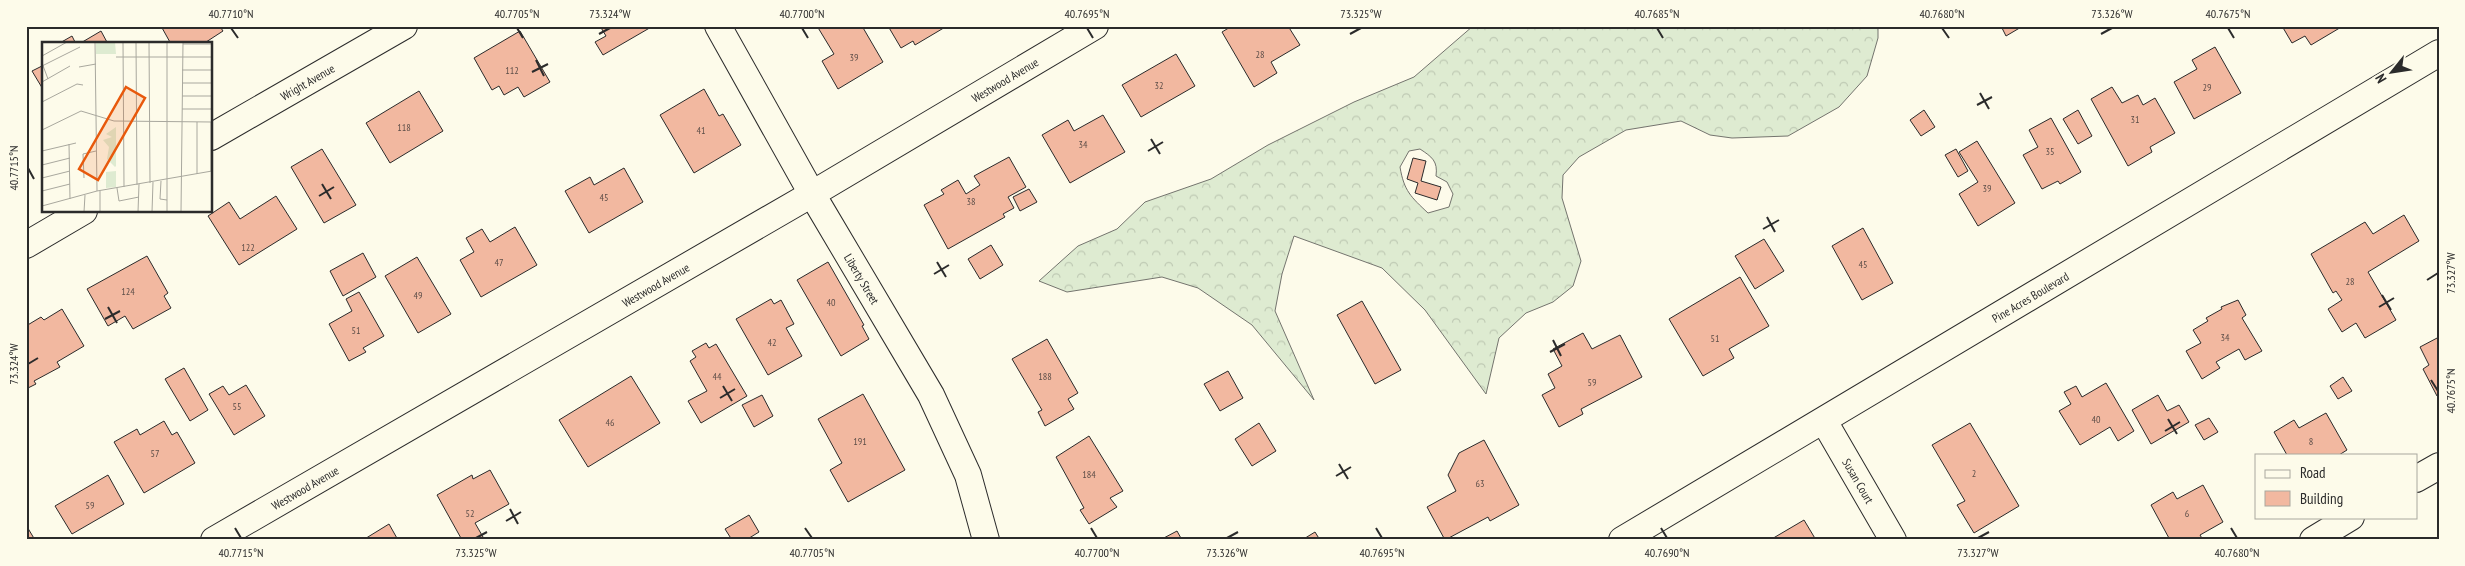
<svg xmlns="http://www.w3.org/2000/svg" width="2465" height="566" viewBox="0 0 2465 566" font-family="'PT Sans Narrow',sans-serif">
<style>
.forest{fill:url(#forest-crowns);stroke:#74746e;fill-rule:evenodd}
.building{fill:#f2b8a0;stroke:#2b2b2b}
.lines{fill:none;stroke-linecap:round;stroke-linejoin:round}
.street-casing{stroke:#2b2b2b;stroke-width:28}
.street{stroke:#fdfbea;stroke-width:26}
.ticks{fill:none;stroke:#2b2b2b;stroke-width:2}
.labels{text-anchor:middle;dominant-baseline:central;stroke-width:4;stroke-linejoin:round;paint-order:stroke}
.number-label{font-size:10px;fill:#5d4e48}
.street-label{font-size:12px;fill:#2b2b2b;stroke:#fdfbea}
.inset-road{fill:none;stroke:#a9a89e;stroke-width:1}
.view{fill:#e8590c;fill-opacity:0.15;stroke:#e8590c;stroke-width:2.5}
.inset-edge{fill:none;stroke:#2b2b2b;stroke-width:2.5}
.neatline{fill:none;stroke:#2b2b2b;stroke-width:2}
.ticks-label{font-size:12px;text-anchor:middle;fill:#2b2b2b}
</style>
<defs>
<pattern id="forest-crowns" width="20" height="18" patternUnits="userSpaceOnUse" patternTransform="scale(1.25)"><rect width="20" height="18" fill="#deebd1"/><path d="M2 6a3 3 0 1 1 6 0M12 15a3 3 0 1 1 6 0" fill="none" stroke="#bfcab4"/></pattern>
</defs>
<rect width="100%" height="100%" fill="#fdfbea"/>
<path class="forest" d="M1473,26h405v12l-11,38 -28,31 -51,29 -56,2 -22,-3 -29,-14 -55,9 -47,27 -16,18 -1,23 19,63 -8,25 -20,16 -27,11 -27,25 -13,56 -61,-84 -43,-42 -88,-32 -12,38 -7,37 39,89 -62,-75 -54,-37 -36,-11 -95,15 -28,-11 39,-35 39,-17 28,-27 66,-23 57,-34 86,-43 60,-25zM1420,149c12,8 18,12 16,27l11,6 6,12 -4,13 -21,6c-17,-16 -24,-22 -28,-46l9,-16z"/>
<path class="building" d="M161,26h63l-3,2 2,3 -20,13h-32z
M600,26h53l-50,29 -8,-13 11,-6z
M817,26h45l21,36 -45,27 -16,-28 12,-7z
M888,26h59l-32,19 -2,-4 -12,7z
M1232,26h56l12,19 -29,17 6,11 -23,14 -32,-55z
M2001,26h22l-17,10z
M2282,26h61l-32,19 -6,-9 -13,7z
M101,31l7,13h-29z
M520,31l30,51 -26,15 -6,-10 -14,8 -5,-9 -7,4 -18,-32z
M72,36l4,8h-18z
M2215,47l26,46 -47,26 -20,-37 23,-13 -5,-9z
M1176,54l19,32 -54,31 -19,-32z
M44,65v26l-12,-20z
M2112,87l10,16 16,-8 5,10 12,-7 20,35 -25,14 2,5 -24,14 -37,-67z
M704,89l15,27 4,-2 18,31 -47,28 -34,-58z
M419,91l24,40 -53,32 -24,-40z
M1924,110l11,17 -14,9 -11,-16z
M2078,110l14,26 -14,8 -15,-25z
M1103,115l22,37 -55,31 -28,-48 26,-15 6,11z
M2051,118l30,54 -21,12 -2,-3 -16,8 -19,-34 15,-8 -9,-17z
M1977,141l38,62 -37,23 -19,-32 19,-12 -19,-30z
M322,149l34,56 -32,18 -33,-56z
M1956,149l12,22 -10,6 -13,-22z
M1009,157l17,30 -18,10 6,11 -11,6 2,3 -57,32 -24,-44 20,-11 -3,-4 17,-10 8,14 14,-9 -6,-9z
M1413,158l13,3 -5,20 20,6 -4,13 -22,-7 3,-10 -11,-4z
M624,168l19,34 -54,31 -24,-42 25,-14 4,8z
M1029,189l8,13 -17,9 -7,-14z
M276,196l21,33 -58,36 -31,-49 21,-14 11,17z
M2404,215l15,26 -51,31 28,48 -31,18 -9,-15 -14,9 -14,-23 14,-9 -6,-9 -3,2 -22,-39 54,-32 8,12z
M515,227l22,38 -56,32 -21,-37 14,-8 -8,-14 16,-9 8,13z
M1863,228l30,55 -31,17 -30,-54z
M1764,239l20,32 -29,18 -20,-33z
M991,245l12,20 -23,14 -12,-20z
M363,253l13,24 -33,19 -13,-25z
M147,256l21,37 -4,3 7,12 -38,21 -8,-13 -17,10 -21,-37z
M417,257l34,57 -33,19 -33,-57z
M828,262l36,63 -2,1 7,13 -28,17 -44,-76z
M1740,277l29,49 -40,23 5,9 -31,18 -34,-57z
M359,292l25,44 -21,12 3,4 -17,9 -20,-37 23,-13 -6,-12z
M771,299l3,5 7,-4 13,24 -8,4 16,28 -34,19 -32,-56z
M2238,300l8,15 -4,3 20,33 -17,9 -6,-11 -23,13 4,6 -18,11 -16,-28 15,-8 -8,-13 15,-9 -2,-3 16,-9 -1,-2z
M1362,301l39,69 -26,14 -38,-69z
M62,309l22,37 -27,16 3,5 -26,14 2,3 -10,5v-63l15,-9 3,3z
M1583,333l9,16 28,-14 22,42 -61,32 2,5 -24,13 -17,-32 13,-7 -7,-14 14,-8 -9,-17z
M2439,337v57l-2,2 -14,-27 6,-4 -9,-18z
M1047,339l31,54 -10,6 6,10 -29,17 -7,-14 4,-2 -30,-51z
M706,343l3,5 7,-4 31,52 -46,27 -13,-22 19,-10 -17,-30 6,-4 -4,-6z
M184,368l24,42 -18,11 -25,-42z
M1228,371l15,27 -23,13 -16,-27z
M631,376l29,47 -72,44 -29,-47z
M2343,377l9,14 -14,8 -8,-13z
M2106,383l28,48 -16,10 -8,-14 -30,18 -21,-34 12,-7 -7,-12 12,-6 6,11z
M246,385l19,31 -31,19 -25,-41 14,-8 6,9z
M863,394l42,76 -57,32 -18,-32 12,-7 -24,-44z
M762,395l11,21 -19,11 -12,-22z
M2158,395l9,16 12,-6 10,17 -38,22 -19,-34z
M2326,413l21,37 -8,5h-52l-13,-23 20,-12 5,8z
M2209,418l9,14 -14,8 -9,-15z
M164,421l8,14 5,-3 18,31 -51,30 -30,-51 23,-13 3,6z
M1259,423l17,28 -24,15 -17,-27z
M1970,423l49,83 -45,27 -17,-28 8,-4 -33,-56z
M1089,436l34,55 -13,7 7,9 -28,17 -9,-14 4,-2 -28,-51z
M1484,440l35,65 -29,16 -2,-4 -43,23 -18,-33 29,-16 -8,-16 11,-22z
M490,470l19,34 -34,19 8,14 -5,3h-16l-25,-45 35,-20 1,4z
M108,475l16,29 -52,30 -17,-28z
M2203,485l20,37 -23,13 3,5h-33l-19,-35 22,-13 4,7z
M749,515l10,17 -13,8h-14l-7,-11z
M1804,520l12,20h-46z
M389,524l9,16h-35z
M26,525l9,15h-9z
M1177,531l5,9h-22z
M1315,532l5,8h-18z"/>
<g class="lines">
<defs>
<g id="street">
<path id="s1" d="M718,26l94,168 119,201 37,80 18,65"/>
<path id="s2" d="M211,137l193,-111"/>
<path d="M26,245l58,-34"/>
<path id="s3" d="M1824,421l69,119"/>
<path d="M2416,479l23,-13"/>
<path id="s4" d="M214,540l598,-346 283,-168"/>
<path id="s5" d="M1622,540l817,-487"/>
<path d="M2313,540l38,-23"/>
</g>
</defs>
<use href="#street" class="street-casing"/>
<use href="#street" class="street"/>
</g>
<path class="ticks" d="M231,28l7,10M517,28l6,10M802,28l6,10M1087,28l6,10M1657,28l6,10M1942,28l7,10M2228,28l6,10M599,34l11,-6M1350,34l11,-6M2101,34l11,-6M536,60l8,16M532,72l16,-8M1980,93l9,16M1977,105l15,-8M1151,139l9,15M1148,151l15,-9M28,168l6,11M322,184l9,15M319,196l15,-9M1767,217l8,15M1763,229l16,-9M937,262l9,15M934,274l15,-9M2427,280l11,-7M2382,295l9,15M108,307l9,16M2379,307l15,-9M105,319l15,-8M1553,340l8,16M1550,352l15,-8M28,364l10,-6M2431,380l7,11M723,386l9,15M720,398l15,-9M2168,419l9,15M2165,431l15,-9M1339,464l9,15M1336,476l15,-9M510,509l8,15M506,521l15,-9M235,528l6,10M805,528l7,10M1091,528l6,10M1376,528l6,10M1661,528l6,10M2231,528l6,10M476,538l11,-6M1227,538l11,-6M1978,538l11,-6"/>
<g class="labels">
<g class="number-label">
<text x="1260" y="54">28</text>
<text x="854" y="57">39</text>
<text x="512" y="70">112</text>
<text x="1159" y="85">32</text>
<text x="2207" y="87">29</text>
<text x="2135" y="119">31</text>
<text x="404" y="127">118</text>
<text x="701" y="130">41</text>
<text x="1083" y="144">34</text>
<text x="2050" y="151">35</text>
<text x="1987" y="188">39</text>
<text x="604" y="197">45</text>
<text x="971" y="201">38</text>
<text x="248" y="247">122</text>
<text x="499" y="262">47</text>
<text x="1863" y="264">45</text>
<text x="2350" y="281">28</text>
<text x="128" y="291">124</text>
<text x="418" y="295">49</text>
<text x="831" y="302">40</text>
<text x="356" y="330">51</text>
<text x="2225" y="337">34</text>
<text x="1715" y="338">51</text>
<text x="772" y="342">42</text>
<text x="717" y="376">44</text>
<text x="1045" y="376">188</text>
<text x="1592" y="382">59</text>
<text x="237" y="406">55</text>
<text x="2096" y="419">40</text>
<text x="610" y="422">46</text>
<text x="860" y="441">191</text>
<text x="2311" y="441">8</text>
<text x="155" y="453">57</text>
<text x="1974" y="473">2</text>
<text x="1089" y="474">184</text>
<text x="1480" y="483">63</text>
<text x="90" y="505">59</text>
<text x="470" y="513">52</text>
<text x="2187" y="513">6</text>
</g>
<g class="street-label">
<text stroke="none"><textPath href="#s4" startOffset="915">Westwood Avenue</textPath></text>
<text stroke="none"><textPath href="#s2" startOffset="111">Wright Avenue</textPath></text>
<text stroke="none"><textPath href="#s1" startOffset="291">Liberty Street</textPath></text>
<text stroke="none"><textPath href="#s4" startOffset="510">Westwood Avenue</textPath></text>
<text stroke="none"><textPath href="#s5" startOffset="475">Pine Acres Boulevard</textPath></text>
<text stroke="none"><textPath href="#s3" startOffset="69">Susan Court</textPath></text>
<text stroke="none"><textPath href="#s4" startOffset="105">Westwood Avenue</textPath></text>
</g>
</g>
<g transform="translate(42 42)">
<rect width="170" height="170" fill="#fdfbea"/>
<path d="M74,129v16l-10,1v-16z" fill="#deebd1"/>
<path d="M74,85v39l-1,1 -8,-8 2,-12 -6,-7 9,-3 -6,-3z" fill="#deebd1"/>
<path d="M54,0h19l1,12h-20z" fill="#deebd1"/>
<path class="inset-road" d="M53,0l2,149M81,0l1,145M94,0l1,143M107,0l1,141M141,2h29M0,14l25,-14M74,15h96M0,21l6,16M0,24l38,-19M37,25l17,-3M140,28h30M0,40l28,-16M140,41h30M140,54h30M0,60l35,-18 6,1M140,67h30M155,80v52M0,88l39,-19 33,10 98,1M27,102l1,55M0,109l34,-8M0,123l28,-7M169,129v-49M0,136l28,-7M42,136l-1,-24 13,-3M119,139l-1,18 7,1M75,146l2,13 20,-4M0,149l28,-7M0,164l55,-15 115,-20M42,170l1,-17M58,170v-21M96,170l1,-28M110,170l1,-30M125,170v-170M139,170l2,-170"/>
<path class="view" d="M84,45l19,11 -47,82 -19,-11z"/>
<rect width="170" height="170" class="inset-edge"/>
</g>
<rect width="2465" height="566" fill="none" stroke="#fdfbea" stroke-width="55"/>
<rect x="2255" y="454" width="162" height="65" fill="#fdfbea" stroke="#a9a89e"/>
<rect x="2265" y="470" width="25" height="8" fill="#fdfbea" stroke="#a9a89e"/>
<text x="2300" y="478" font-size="15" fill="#2b2b2b">Road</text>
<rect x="2265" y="491" width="25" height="15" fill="#f2b8a0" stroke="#a9a89e"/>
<text x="2300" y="504" font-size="15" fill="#2b2b2b">Building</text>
<g transform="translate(2392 72) rotate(240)" stroke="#fdfbea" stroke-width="4" paint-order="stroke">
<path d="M0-4L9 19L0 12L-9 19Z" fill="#2b2b2b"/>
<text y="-8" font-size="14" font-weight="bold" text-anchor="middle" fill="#2b2b2b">N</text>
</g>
<rect x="28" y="28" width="2410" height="510" class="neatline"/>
<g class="ticks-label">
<text x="231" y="18">40.7710°N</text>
<text x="517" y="18">40.7705°N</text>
<text x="610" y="18">73.324°W</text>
<text x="802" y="18">40.7700°N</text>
<text x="1087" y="18">40.7695°N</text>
<text x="1361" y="18">73.325°W</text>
<text x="1657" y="18">40.7685°N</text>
<text x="1942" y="18">40.7680°N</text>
<text x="2112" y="18">73.326°W</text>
<text x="2228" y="18">40.7675°N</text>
<text transform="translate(14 168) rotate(-90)" y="4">40.7715°N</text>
<text transform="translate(2451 273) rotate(-90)" y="4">73.327°W</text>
<text transform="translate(14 364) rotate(-90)" y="4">73.324°W</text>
<text transform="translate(2451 391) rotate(-90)" y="4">40.7675°N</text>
<text x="241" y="557">40.7715°N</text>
<text x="476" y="557">73.325°W</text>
<text x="812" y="557">40.7705°N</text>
<text x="1097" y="557">40.7700°N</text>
<text x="1227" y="557">73.326°W</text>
<text x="1382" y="557">40.7695°N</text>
<text x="1667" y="557">40.7690°N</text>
<text x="1978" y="557">73.327°W</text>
<text x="2237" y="557">40.7680°N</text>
</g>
</svg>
